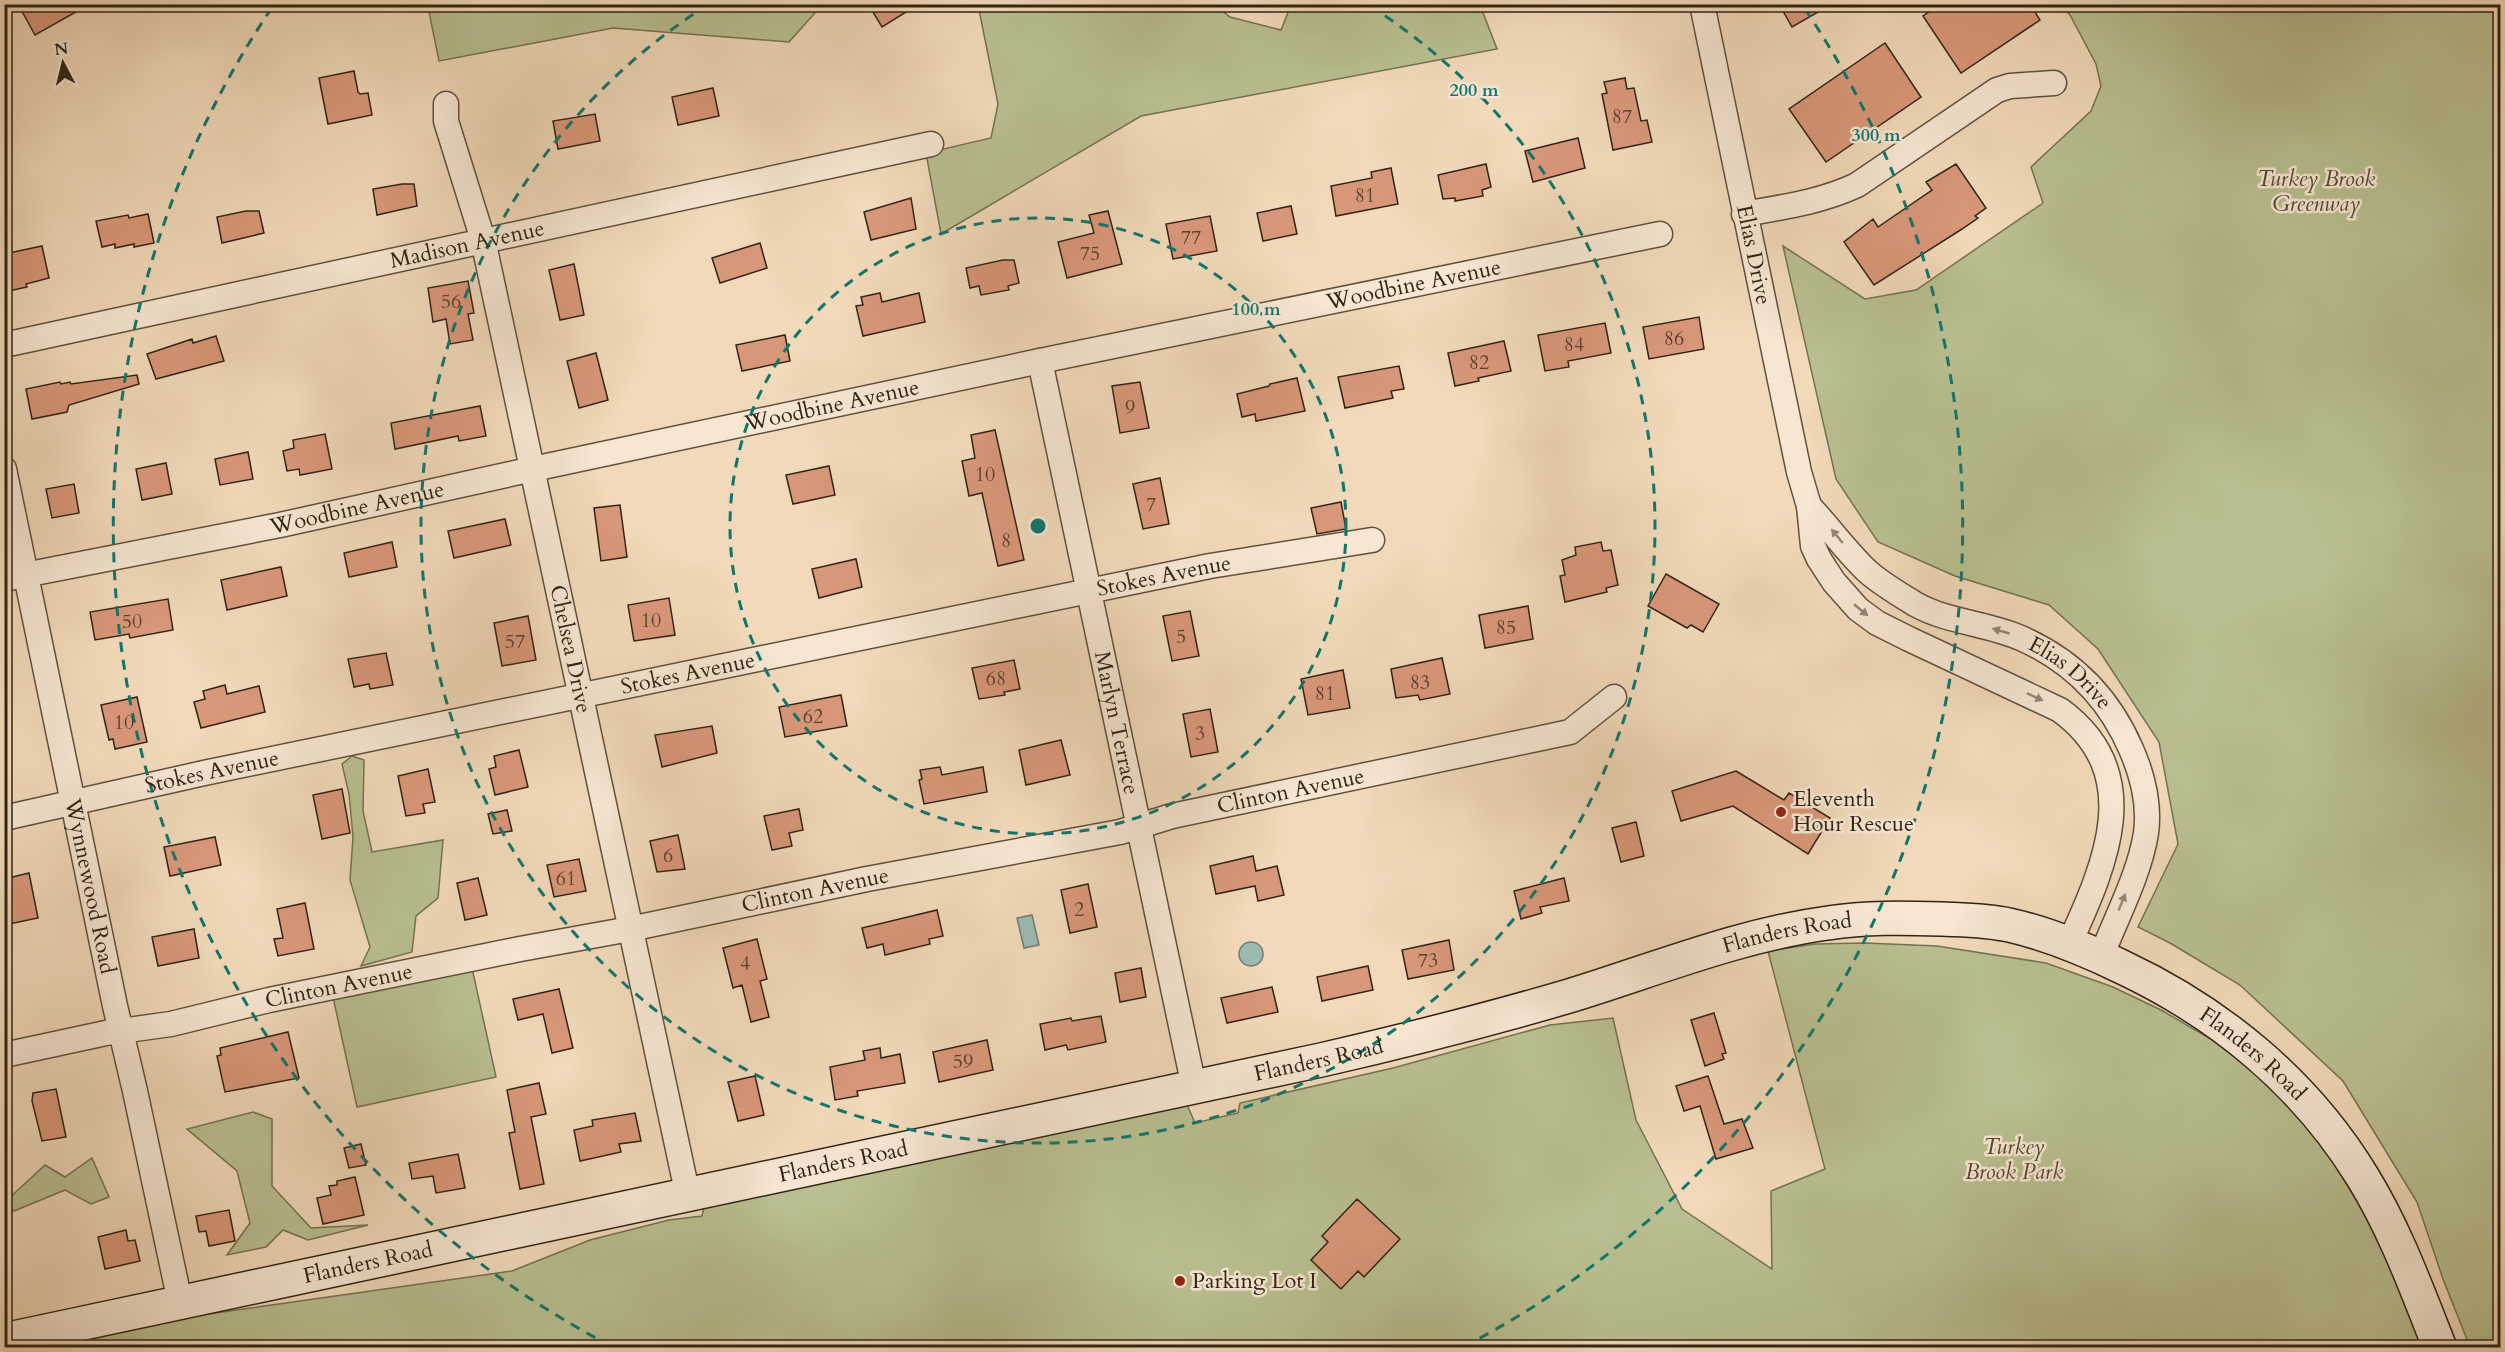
<svg xmlns="http://www.w3.org/2000/svg" width="2505" height="1352" viewBox="0 0 2505 1352" font-family="Cardo,serif">
<style>
.green{fill:#b9bf90;stroke:#747252;stroke-width:1.5}
.water{fill:#9bbab2;stroke:#707e73;stroke-width:1.5}
.building{fill:#d99779;stroke:#302415;stroke-width:1.5}
.lines{fill:none;stroke-linecap:round;stroke-linejoin:round}
.street-casing{stroke:#60513e;stroke-width:27}
.secondary-casing{stroke:#302415;stroke-width:36}
.street{stroke:#f6e6d2;stroke-width:24}
.secondary{stroke:#f6e6d2;stroke-width:33}
.oneway{fill:#938574}
.ring{fill:none;stroke:#0f766e;stroke-width:3;stroke-dasharray:10 8}
.poi-dot{fill:#8f2418;stroke:#f6e6d2;stroke-width:2}
.labels{text-anchor:middle;dominant-baseline:central;stroke-width:5;stroke-linejoin:round;paint-order:stroke}
.number-label{font-size:20px;fill:#5a412e}
.park-label{font-size:22px;font-style:italic;fill:#524b34;stroke:#f6e6d2}
.street-label{font-size:22px;fill:#302415;stroke:#f6e6d2}
.poi-label{font-size:22px;fill:#302415;stroke:#f6e6d2;text-anchor:start}
.centre{fill:#0f766e;stroke:#f6e6d2;stroke-width:3}
.ring-label{font-size:18px;text-anchor:middle;font-weight:bold;fill:#0f766e;stroke:#f6e6d2;stroke-width:5;stroke-linejoin:round;paint-order:stroke}
</style>
<rect width="100%" height="100%" fill="#f1d9b9"/>
<filter id="stains"><feTurbulence type="fractalNoise" baseFrequency=".00333" numOctaves="4"/><feColorMatrix values="0 0 0 0 .2 0 0 0 0 .09 0 0 0 0 .02 0 0 0 .5 -.17"/></filter>
<radialGradient id="worn" r=".72"><stop offset=".6" stop-color="#630" stop-opacity="0"/><stop offset="1" stop-color="#630" stop-opacity=".3"/></radialGradient>
<path class="green" d="M439,4h383v1l-33,37 -176,-14 -174,33 -11,-54z
M978,5h237l15,12 51,13 10,-25h189l17,44 -356,67 -200,118 -15,-81 65,-15 7,-34z
M2061,5h439v1342h-30l-27,-68 -26,-77 -74,-121 -103,-96 -70,-42 -32,-16 40,-83 -19,-102 -61,-93 -49,-44 -94,-29 -77,-34 -42,-63 -53,-233 82,53 51,-9 127,-87 -12,-36 60,-56 10,-25 -5,-22 -26,-49z
M352,756l12,4 -1,51 9,41 71,-12 -5,58 -22,18 -4,36 -51,14 9,-19 -20,-67 3,-43 -4,-43 -7,-30z
M1865,943l72,3 109,17 67,24 48,23 74,43 69,68 45,61 34,61 43,105h-2385l139,-30 332,-47 78,-31 79,-20 33,-4 3,-13 480,-103 10,23 43,-10 2,-10 153,-35 157,-43 63,-7 23,102 46,89 90,60 -1,-78 54,-22 -57,-218 47,-7z
M472,968l24,109 -139,30 -24,-110z
M253,1112l19,7v67l39,42 57,-3 -60,15 -25,-10 -17,17 -39,8 23,-32 -13,-52 -50,-42z
M92,1158l17,39 -18,7 -26,-14 -51,21 -9,-9 40,-37 20,12z"/>
<path class="water" d="M1032,915l7,30 -15,3 -7,-30z
M1239 954a12 12 0 1 1 24 0a12 12 0 1 1-24 0Z"/>
<path class="building" d="M18,4h72l-55,31z
M868,4h51l-37,23z
M1779,4h53l-40,23z
M1940,4h90l10,16 -79,53 -38,-57z
M1885,43l36,54 -95,65 -37,-53z
M354,71l4,21 2,2 8,-1 4,22 -44,9 -9,-46z
M1625,78l2,11 7,-1 7,33 6,-1 5,22 -39,8 -11,-56 5,-1 -3,-11z
M713,88l6,28 -41,9 -6,-28z
M595,114l5,27 -42,8 -5,-28z
M1578,138l7,30 -52,14 -8,-31z
M1486,164l5,23 -9,3 1,6 -28,5v-3l-12,1 -5,-24z
M1956,164l30,44 -11,8 3,2 -16,11 -88,56 -30,-43 29,-23 5,8 54,-37 -6,-8z
M1391,168l7,36 -62,12 -5,-30 41,-8 -1,-6z
M402,184h12l3,22 -40,9 -4,-26z
M911,198l5,31 -45,11 -7,-28z
M1291,206l6,28 -34,7 -6,-28z
M246,211h13l5,22 -42,10 -5,-26z
M1108,211l14,53 -55,14 -9,-36 36,-9 -5,-18z
M148,214l6,29 -20,4v-3l-19,4v-4l-13,3 -6,-26 32,-6 1,3z
M1210,216l7,35 -44,8 -7,-35z
M760,243l7,25 -47,15 -8,-25z
M42,246l7,32 -23,6 1,3 -23,5v-38z
M1003,260h11l5,23 -11,3 1,4 -28,5 -2,-9 -9,2 -4,-20z
M574,264l10,51 -24,5 -11,-50z
M468,281l6,32 -6,1 5,26 -23,4 -4,-25 -13,3 -5,-34z
M880,293l2,9 37,-9 6,29 -62,14 -7,-30 7,-1 -2,-8z
M1699,317l5,32 -55,10 -6,-32z
M1605,323l6,30 -43,8 1,6 -24,4 -7,-36z
M785,335l5,26 -48,10 -6,-26z
M216,336l8,25 -68,18 -9,-25 45,-15 1,4z
M1504,341l7,30 -33,7 1,3 -24,5 -7,-33z
M596,353l12,47 -29,8 -12,-47z
M1399,366l5,23 -13,2 2,7 -48,10 -7,-31z
M137,375l2,9 -70,21 -2,7 -35,7 -6,-30 34,-7 1,2 9,-2 1,2z
M1297,378l8,33 -49,10 -1,-7 -13,3 -5,-23 32,-8 1,-2z
M1140,382l9,46 -29,5 -8,-47z
M480,406l6,30 -27,5 -1,-5 -63,13 -4,-26z
M995,430l29,130 -26,6 -16,-73 -13,3 -7,-35 13,-3 -4,-23z
M325,434l7,35 -32,6 -1,-6 -12,2 -4,-20 11,-3 -1,-8z
M248,452l5,27 -33,6 -5,-26z
M166,463l6,31 -30,6 -6,-31z
M829,466l6,29 -42,9 -7,-29z
M1160,478l9,46 -26,5 -10,-45z
M74,484l5,29 -27,5 -6,-29z
M1341,502l5,27 -29,5 -6,-26z
M620,505l7,52 -26,4 -7,-53z
M505,519l6,26 -57,13 -6,-27z
M392,542l5,25 -48,10 -5,-24z
M1601,542l2,9 8,-1 7,35 -12,3 1,4 -42,10 -5,-26 5,-1 -3,-15 14,-5 -1,-8z
M856,559l6,28 -43,11 -7,-29z
M281,567l6,29 -60,14 -6,-30z
M1666,574l53,30 -16,28 -12,-7 -4,3 -39,-22z
M669,598l6,37 -41,6 -6,-36z
M168,599l5,31 -43,8 -1,-4 -34,6 -5,-28z
M1528,606l5,33 -48,9 -6,-33z
M1190,611l9,45 -27,5 -9,-45z
M528,616l8,44 -34,6 -8,-43z
M386,653l7,32 -23,4 -1,-5 -15,3 -6,-28z
M1442,658l8,36 -30,6 -2,-5 -22,3 -5,-29z
M1014,660l6,29 -16,3 1,3 -26,4 -7,-31z
M1343,670l7,38 -42,7 -7,-36z
M225,685l2,9 32,-8 6,26 -64,16 -7,-26 11,-3 -2,-8z
M841,695l6,31 -62,11 -6,-30z
M137,697l10,45 -32,7 -2,-10 -4,1 -8,-35z
M1210,709l8,43 -27,5 -8,-43z
M712,726l5,27 -55,14 -7,-32z
M1061,740l9,35 -44,10 -7,-35z
M519,750l9,37 -33,8 -6,-26 7,-2 -2,-11z
M940,767l2,8 41,-8 4,25 -63,12 -5,-24 3,-1 -2,-9z
M428,769l7,33 -12,2 2,9 -19,3 -8,-40z
M1736,771l48,29 5,-7 41,25 -22,36 -75,-48 -52,15 -9,-30z
M342,789l8,44 -28,6 -9,-44z
M799,809l4,21 -14,3 3,13 -20,4 -8,-34z
M507,810l5,21 -19,3 -5,-20z
M1636,822l8,34 -23,6 -9,-34z
M678,835l7,34 -28,3 -7,-31z
M215,837l6,28 -51,11 -6,-29z
M1253,856l3,15 21,-5 7,29 -26,6 -3,-15 -39,8 -6,-28z
M579,859l7,32 -32,6 -7,-32z
M29,873l9,45 -34,7v-46z
M478,878l9,37 -22,5 -8,-37z
M1564,878l5,23 -29,6 2,6 -21,6 -7,-28z
M1088,884l9,43 -27,6 -9,-43z
M305,903l9,46 -36,7 -4,-17 9,-1 -6,-29z
M937,910l6,26 -14,3 1,5 -45,11 -2,-11 -16,4 -5,-20z
M194,929l5,29 -41,8 -6,-29z
M757,939l10,40 -7,2 9,36 -18,5 -9,-37 -9,3 -10,-40z
M1449,940l5,30 -46,9 -6,-29z
M1368,966l5,24 -51,11 -5,-24z
M1141,968l5,29 -26,5 -5,-29z
M1272,987l6,25 -51,11 -6,-25z
M559,989l14,59 -21,5 -9,-39 -25,6 -5,-21z
M1714,1013l12,40 -4,1 2,5 -19,7 -14,-46z
M1101,1016l5,26 -38,8 -2,-5 -21,5 -5,-26 31,-6 1,3z
M288,1032l11,46 -74,14 -8,-36 4,-1 -1,-7z
M987,1040l6,30 -54,12 -6,-30z
M880,1048l1,10 19,-4 5,29 -48,8 1,5 -23,4 -5,-33 35,-7 -2,-9z
M755,1076l9,39 -26,6 -10,-39z
M1708,1076l16,48 18,-5 11,29 -37,11 -16,-53 -16,5 -8,-25z
M539,1083l7,31 -15,3 13,67 -24,5 -11,-56 6,-1 -8,-42z
M56,1089l10,48 -24,4 -10,-40 1,-8z
M635,1113l6,28 -22,3 2,8 -41,9 -6,-31 19,-4 -1,-6z
M361,1144l5,21 -17,3 -5,-20z
M458,1154l7,34 -29,5 -3,-17 -21,3 -3,-16z
M355,1177l9,38 -41,9 -6,-26 14,-3 -2,-9 8,-1v-4z
M1357,1199l43,40 -36,38 -6,-6 -17,18 -30,-29 17,-18 -6,-6z
M229,1210l6,31 -26,5 -3,-15 -7,1 -3,-16z
M126,1230l2,11 7,-1 5,21 -35,8 -7,-32z"/>
<g class="lines">
<defs>
<g id="street">
<path id="s1" d="M1702,4l97,468 10,34 4,40 6,13 15,23 24,27 19,14 32,16 151,71c86,63 46,153 10,232"/>
<path id="s2" d="M446,104v17l37,119 205,956"/>
<path d="M1744,214c39,-7 77,-12 113,-29l140,-95 13,-4 44,-3"/>
<path id="s3" d="M4,345l927,-201"/>
<path id="s4" d="M1040,361l154,726"/>
<path id="s5" d="M4,469l111,537 20,85 45,211"/>
<path id="s6" d="M1809,506c20,21 37,45 58,65 13,12 32,23 48,33 34,19 73,19 108,35 51,23 86,59 108,110 12,27 19,54 15,84 -6,40 -30,85 -45,124"/>
<path id="s7" d="M4,579l276,-54 253,-56 507,-108 620,-127"/>
<path id="s8" d="M4,818l200,-45 1006,-207 162,-26"/>
<path id="s9" d="M4,1055l102,-22 65,-9 98,-24 251,-51 110,-20 237,-50 253,-47 52,-16 398,-84 44,-35"/>
</g>
<g id="secondary">
<path id="s10" d="M4,1340l1317,-280c83,-19 166,-40 248,-64 85,-26 170,-61 259,-73 38,-6 76,-5 114,-4 22,1 45,1 67,6 40,9 76,24 113,42 98,46 183,116 240,209 33,53 55,114 78,172"/>
</g>
</defs>
<use href="#street" class="street-casing"/>
<use href="#secondary" class="secondary-casing"/>
<use href="#street" class="street"/>
<use href="#secondary" class="secondary"/>
</g>
<defs><path id="oneway-solid" d="M-6-.8H1V-3.2L6.5 0L1 3.2V.8H-6Z" transform="scale(1.5)"/></defs>
<g class="oneway">
<use href="#oneway-solid" transform="translate(1837 536) rotate(-129)"/>
<use href="#oneway-solid" transform="translate(1861 610) rotate(40)"/>
<use href="#oneway-solid" transform="translate(2001 631) rotate(-164)"/>
<use href="#oneway-solid" transform="translate(2035 697) rotate(25)"/>
<use href="#oneway-solid" transform="translate(2122 902) rotate(-68)"/>
</g>
<g class="ring">
<circle cx="1038" cy="526" r="308"/>
<path d="M1370 6A617 617 0 1 1 706 6"/>
<path d="M611 1346A925 925 0 0 1 271 9M1805 9A925 925 0 0 1 1465 1346"/>
</g>
<g class="poi-dot">
<circle cx="1781" cy="812" r="6"/>
<circle cx="1180" cy="1281" r="6"/>
</g>
<g class="labels">
<g class="number-label">
<text x="1622" y="116">87</text>
<text x="1365" y="195">81</text>
<text x="1191" y="237">77</text>
<text x="1090" y="253">75</text>
<text x="451" y="301">56</text>
<text x="1674" y="338">86</text>
<text x="1574" y="344">84</text>
<text x="1479" y="362">82</text>
<text x="1130" y="407">9</text>
<text x="985" y="474">10</text>
<text x="1151" y="504">7</text>
<text x="1006" y="540">8</text>
<text x="651" y="620">10</text>
<text x="132" y="621">50</text>
<text x="1506" y="627">85</text>
<text x="1181" y="636">5</text>
<text x="515" y="641">57</text>
<text x="996" y="678">68</text>
<text x="1420" y="682">83</text>
<text x="1325" y="693">81</text>
<text x="813" y="716">62</text>
<text x="124" y="722">10</text>
<text x="1200" y="733">3</text>
<text x="668" y="855">6</text>
<text x="566" y="878">61</text>
<text x="1079" y="909">2</text>
<text x="1428" y="960">73</text>
<text x="745" y="963">4</text>
<text x="963" y="1061">59</text>
</g>
<g class="park-label">
<text x="2316" y="179">Turkey Brook<tspan x="2316" dy="25">Greenway</tspan></text>
<text x="2014" y="1147">Turkey<tspan x="2014" dy="25">Brook Park</tspan></text>
</g>
<g class="street-label">
<text stroke="none"><textPath href="#s3" startOffset="474">Madison Avenue</textPath></text>
<text stroke="none"><textPath href="#s1" startOffset="256">Elias Drive</textPath></text>
<text stroke="none"><textPath href="#s7" startOffset="1440">Woodbine Avenue</textPath></text>
<text stroke="none"><textPath href="#s7" startOffset="846">Woodbine Avenue</textPath></text>
<text stroke="none"><textPath href="#s7" startOffset="360">Woodbine Avenue</textPath></text>
<text stroke="none"><textPath href="#s8" startOffset="1185">Stokes Avenue</textPath></text>
<text stroke="none"><textPath href="#s2" startOffset="560">Chelsea Drive</textPath></text>
<text stroke="none"><textPath href="#s8" startOffset="699">Stokes Avenue</textPath></text>
<text stroke="none"><textPath href="#s6" startOffset="318">Elias Drive</textPath></text>
<text stroke="none"><textPath href="#s4" startOffset="370">Marlyn Terrace</textPath></text>
<text stroke="none"><textPath href="#s8" startOffset="213">Stokes Avenue</textPath></text>
<text stroke="none"><textPath href="#s9" startOffset="1314">Clinton Avenue</textPath></text>
<text stroke="none"><textPath href="#s5" startOffset="426">Wynnewood Road</textPath></text>
<text stroke="none"><textPath href="#s9" startOffset="828">Clinton Avenue</textPath></text>
<text stroke="none"><textPath href="#s10" startOffset="1830">Flanders Road</textPath></text>
<text stroke="none"><textPath href="#s9" startOffset="342">Clinton Avenue</textPath></text>
<text stroke="none"><textPath href="#s10" startOffset="2332">Flanders Road</textPath></text>
<text stroke="none"><textPath href="#s10" startOffset="1344">Flanders Road</textPath></text>
<text stroke="none"><textPath href="#s10" startOffset="858">Flanders Road</textPath></text>
<text stroke="none"><textPath href="#s10" startOffset="372">Flanders Road</textPath></text>
</g>
<g class="poi-label">
<text x="1793" y="799">Eleventh<tspan x="1793" dy="25">Hour Rescue</tspan></text>
<text x="1192" y="1281">Parking Lot I</text>
</g>
</g>
<circle cx="1038" cy="526" r="9" class="centre"/>
<g class="ring-label">
<text x="1474" y="96">200 m</text>
<text x="1876" y="141">300 m</text>
<text x="1256" y="315">100 m</text>
</g>
<rect width="2505" height="1352" fill="none" stroke="#f1d9b9" stroke-width="24"/>
<rect x="6" y="6" width="2493" height="1340" fill="none" stroke="#302415" stroke-width="3"/>
<rect x="12" y="12" width="2481" height="1328" fill="none" stroke="#302415" stroke-width="1.5"/>
<g transform="translate(63 63) rotate(353)" stroke="#f6e6d2" stroke-width="4.5" paint-order="stroke">
<path d="M0-4.5L10 22L0 15L-10 22Z" fill="#302415"/>
<text y="-9" font-size="16" font-weight="bold" text-anchor="middle" fill="#302415">N</text>
</g>
<rect width="100%" height="100%" filter="url(#stains)"/>
<rect width="100%" height="100%" fill="url(#worn)"/>
</svg>
